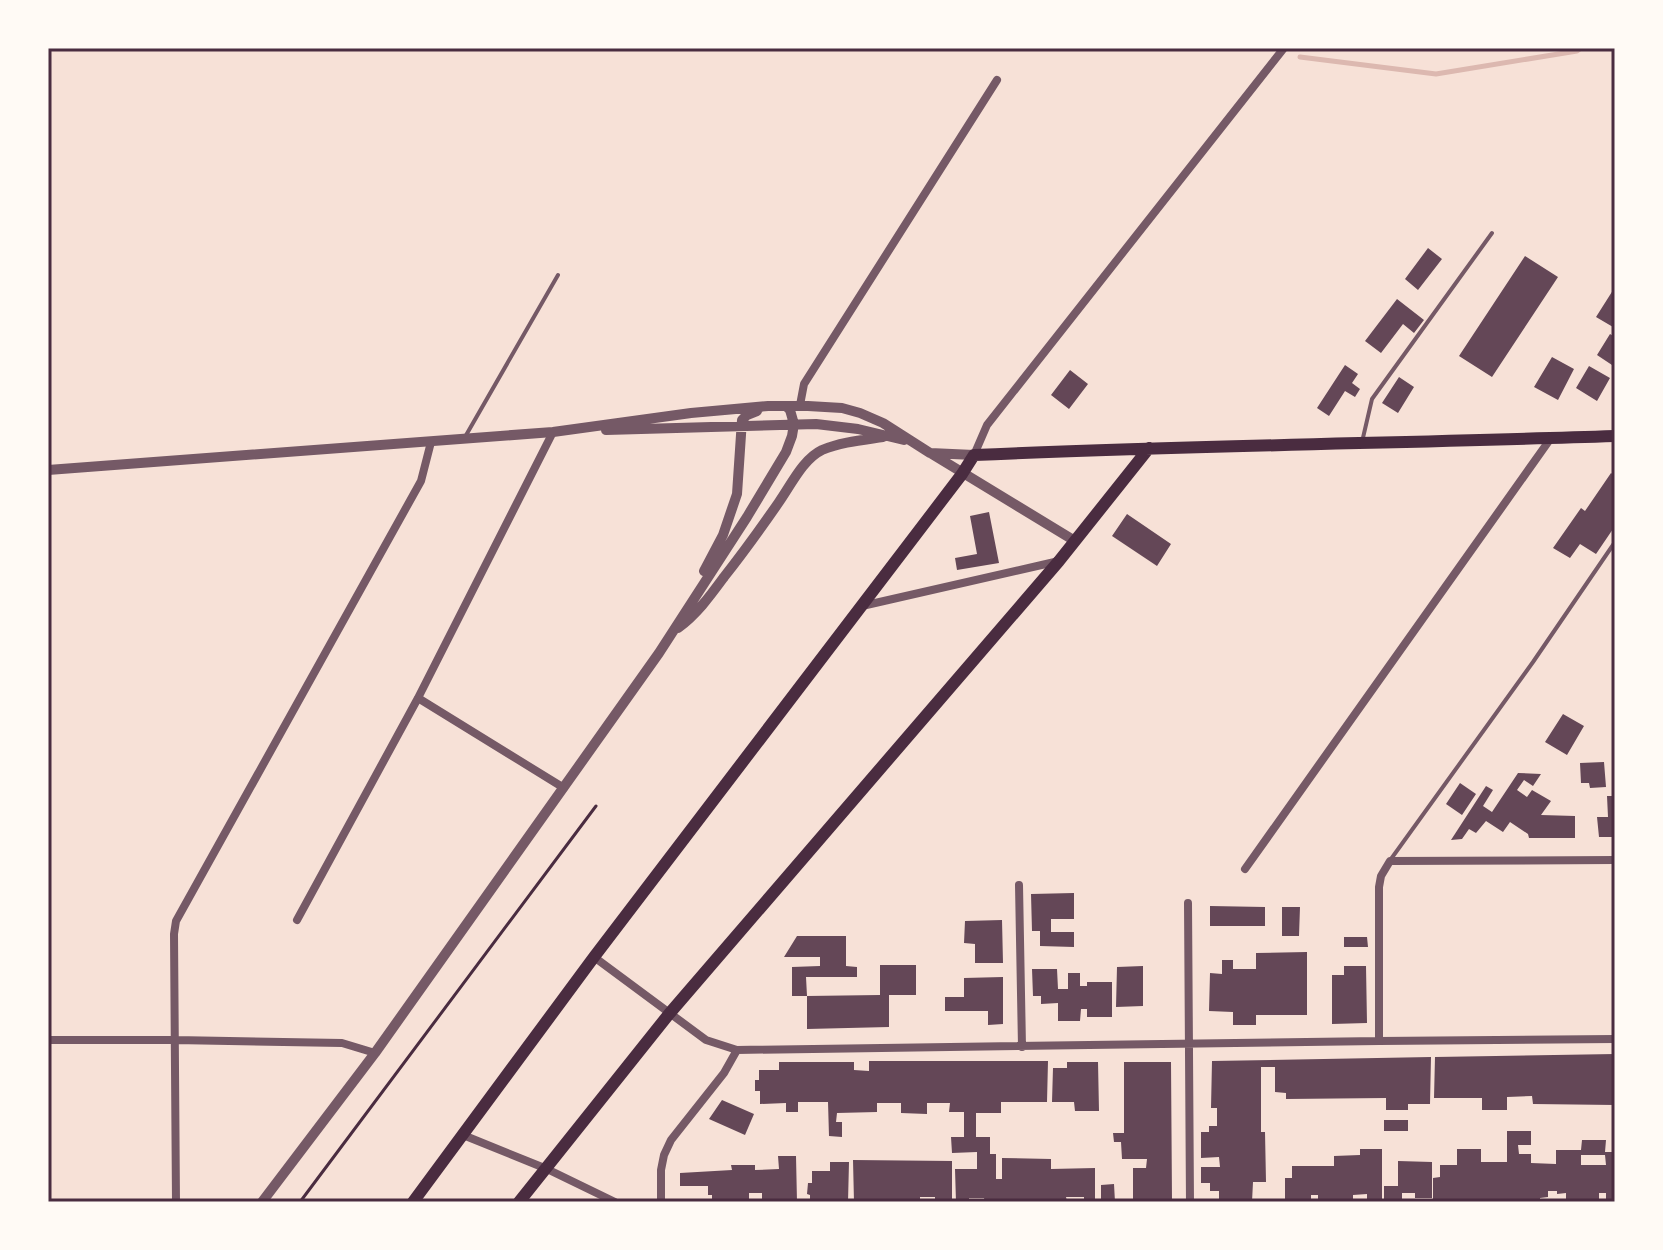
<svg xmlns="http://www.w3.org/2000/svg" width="1663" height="1250" viewBox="0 0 1663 1250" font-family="Arial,sans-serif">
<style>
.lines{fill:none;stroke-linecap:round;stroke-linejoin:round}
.stream{stroke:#dcb8b0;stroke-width:5}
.building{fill:#644757;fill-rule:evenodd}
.path{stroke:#4a2c40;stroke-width:3}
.service{stroke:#755966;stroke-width:4}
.minor{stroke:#755966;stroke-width:8}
.tertiary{stroke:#755966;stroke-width:10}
.secondary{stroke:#4a2c40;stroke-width:12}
.neatline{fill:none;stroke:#4a2c40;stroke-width:3}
</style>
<rect width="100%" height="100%" fill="#f7e1d7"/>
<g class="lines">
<path class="stream" d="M1300,57l136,17 141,-23 4,-3"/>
</g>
<path class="building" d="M1428,248l14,11 -24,31 -13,-11z
M1525,256l33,21 -66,100 -33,-21z
M1615,287v38l-2,2 -17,-10z
M1397,299l27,21 -10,13 -11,-9 -22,29 -16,-12z
M1610,334l5,3v30l-18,-12z
M1552,357l22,12 -16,31 -24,-13z
M1345,365l13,9 -6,9 8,6 -5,8 -10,-6 -16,25 -12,-8z
M1589,366l21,12 -13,23 -21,-13z
M1070,370l18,14 -19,25 -18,-14z
M1399,377l15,10 -16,26 -16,-10z
M1611,473l4,3v50l-19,28 -16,-10 -10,14 -17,-10 28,-40 4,3z
M989,512l10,51 -42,7 -2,-12 22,-4 -7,-38z
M1127,514l44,30 -14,22 -45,-30z
M1563,714l21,12 -17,29 -22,-13z
M1604,762l2,25 -16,1 -1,-5h-8l-1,-20z
M1518,773l23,1 -8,12 -9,-6 -7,10 10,7 5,-7 19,11 -10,14 34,1v22h-46l-1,-4 -18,-12 -7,10 -17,-11 -10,12 -7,-4 -7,10 -11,1 35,-54 7,4 -10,16 9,6z
M1460,783l16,11 -14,21 -16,-11z
M1607,796h8v41h-16l-2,-20h11z
M1074,893v26h-23v13h23v15l-34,-1v-15h-8l-1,-37z
M1210,906l55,1v19h-55z
M1282,907h18l-1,29h-17z
M1002,920l1,43h-28v-19l-11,-1 1,-22z
M797,936h49v30l11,1v10h-51l1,19h-15v-29l28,-1v-9h-36z
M1344,937h23l1,10h-24z
M1307,952v63h-51v10h-23v-13l-24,-1 1,-38 12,1v-14h11v9h23v-16z
M880,965h36v30h-27v32l-82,2v-33l73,-1z
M1143,966v40l-27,1 1,-40z
M1344,966h22l1,57 -35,1v-49h12z
M1032,969h25l1,20h10v-16h12v13h7v-4h25v35h-25v-8h-6l-1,12h-22v-18l-17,1v-8h-8z
M1003,977v47l-15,1v-14h-43v-14h19v-19z
M1615,1054v51l-82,-1 -1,-8 -25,1v13h-25v-12h-48l1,-41z
M1431,1057l-1,47h-22v6h-22v-12l-100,1v-6l-11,-1v-25h-14v65h4l1,50h-13l-1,20h-33v-11h-9v-8h-9v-16h19l-1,-10 -18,1v-26h8v-6h8v-18h-6l1,-47z
M869,1061h179l-1,41h-46v11h-25v24h14v17h6v25h6v-21l49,1v10l44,-1v33h-11v-4h-18l1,4 -82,1 -1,-4h-15v4h-13l-1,-33h22v-17l-25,1 -1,-16h13v-25h-15l1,-9h-23v11l-26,-1v-10h-24v9l-40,1 -1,9h6v15l-13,-1 -1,-34h-30v10h-12v-9l-26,1v-13h-5v-11h4v-10h20v-8h75v8l15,1z
M1067,1062h31l1,49h-24l-1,-9h-22l1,-34h14z
M1124,1062h47l1,140h-39v-34h13l1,-9h-25l-1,-17h-7l-1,-9h11z
M722,1100l32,14 -9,21 -36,-16z
M1384,1120h24v11h-24z
M1507,1131h24v14h-13l1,9h12v9l25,1v-14h25l1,-10h24l-1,12h10l-1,50h-8v-9h-7v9h-33v-9l-9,1v-3h-9v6l-8,1v4h-107v-24l7,-1v-12h17v-16h24v13h26zM1581,1155h24l1,10h-25z
M1360,1149h22v53h-15v-8l-14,1v4h-10v3l-25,-1v-6h-7v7h-26v-24h7v-12h42v-10l26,-1z
M778,1156h18l1,46h-18v-3l-7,1v2h-10v-9h-13v9h-12v-2l-25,2v-7h-4v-9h-28v-13l52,-3 -1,-5h24v5l24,-1z
M853,1160l99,1v41h-17v-5h-15v5h-66z
M1398,1161l34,1v36h-17v-5h-13v6h-6v3h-12v-16h14z
M830,1162h19l-1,40h-12v-3h-15v3h-11v-7l-3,-1 1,-11h4v-12h18z
M1114,1184l1,18h-14v-17z"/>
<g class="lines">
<path class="path" d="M300,1202l296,-396"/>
<path class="service" d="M465,437l93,-162
M1362,442l10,-43 120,-166
M1391,859l142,-197 82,-120"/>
<path class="minor" d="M800,405l4,-21 193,-304
M974,455l13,-30 297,-377
M862,606l197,-45
M418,698l146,90
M1245,869l306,-431
M1019,885l3,162
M1188,903l2,299
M297,920l121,-222 135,-266
M594,957l112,83 31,10 642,-9 236,-2
M48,1040h127l167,3 33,10
M1379,1041v-154l2,-11 9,-15 225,-1
M463,1135l84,34 68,33
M176,1202l-2,-268 2,-13 245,-440 10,-39
M661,1202v-32l3,-15 7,-15 53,-67 13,-23"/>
<path class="tertiary" d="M606,430l210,-6 42,5 46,11
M932,454l143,87
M48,470l505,-38 138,-19 77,-7h40l34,2 18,5 23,10 47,30 44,2
M704,571l19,-36 14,-41 5,-74 5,-5 10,-4
M678,628c19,-14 32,-32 46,-51 19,-24 37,-49 55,-75 12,-17 24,-43 43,-52 19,-8 41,-10 61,-13
M262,1202l113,-149 284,-400 88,-136 39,-65 6,-16 2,-12 -4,-14 -4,-4"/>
<path class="secondary" d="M413,1202l181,-245 368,-483 12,-19c213,-9 427,-12 641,-19
M519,1202l150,-188 390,-453 90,-113"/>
</g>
<rect width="1663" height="1250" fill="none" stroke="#fffaf5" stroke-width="100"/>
<rect x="50" y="50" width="1563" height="1150" class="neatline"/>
</svg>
